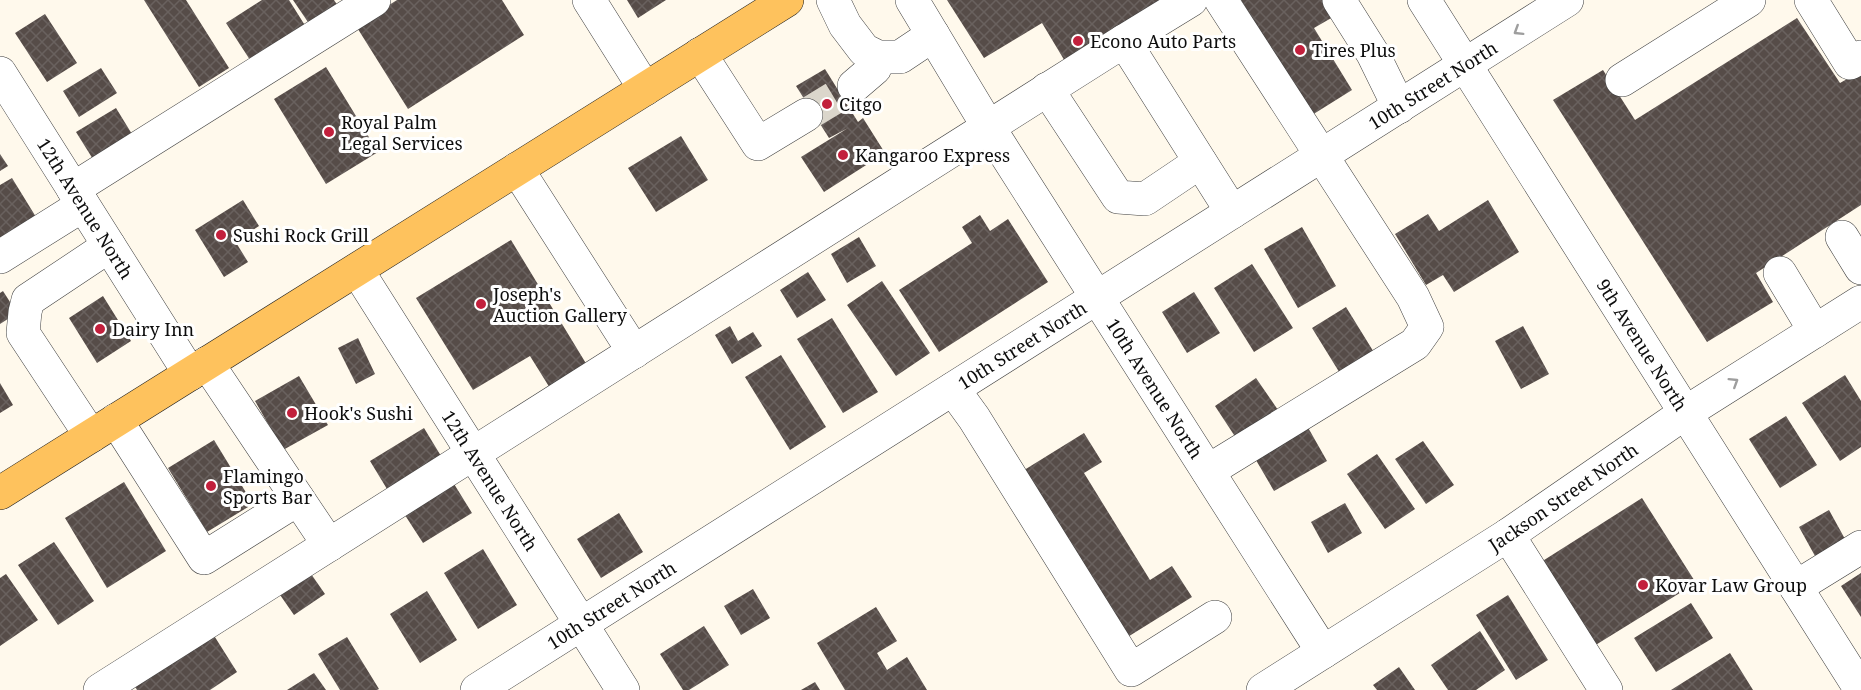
<svg xmlns="http://www.w3.org/2000/svg" width="1861" height="690" viewBox="0 0 1861 690" font-family="'Noto Serif',serif">
<style>
.building{fill:url(#building-cross-hatch)}
.lines{fill:none;stroke-linecap:round;stroke-linejoin:round}
.minor-tunnel{stroke:#dbd6cb;stroke-width:33;stroke-dasharray:33 16;stroke-linecap:butt}
.minor-casing{stroke:#404040;stroke-width:34}
.major-casing{stroke:#1e1e1e;stroke-width:34}
.minor{stroke:#fff;stroke-width:33}
.major{stroke:#fec25d;stroke-width:33}
.oneway{stroke:#9e9e9e}
.poi-dot{fill:#c2203c;stroke:#fff;stroke-width:2}
.labels{text-anchor:middle;dominant-baseline:central;stroke-width:6;stroke-linejoin:round;paint-order:stroke}
.poi-label{font-size:18px;fill:#0d0d0d;stroke:#fff;text-anchor:start}
.street-label{font-size:18px;fill:#0d0d0d;stroke:#fff}
</style>
<defs>
<pattern id="building-cross-hatch" width="8" height="8" patternUnits="userSpaceOnUse" patternTransform="scale(1.5)"><rect width="8" height="8" fill="#564c48"/><path d="M0 0l8 8M0 8l8-8" fill="none" stroke="#69615e"/></pattern>
</defs>
<rect width="100%" height="100%" fill="#fff9ec"/>
<path class="building" d="M144,0h42l43,68 -30,19z
M262,0h27l17,27 -54,36 -26,-40z
M293,0h41l6,9 -28,19z
M397,0h105l22,35 -116,74 -52,-83z
M627,0h39l-28,18z
M947,0h221l-102,63 -24,-40 -58,35z
M1241,0h82l10,17 -19,11 38,62 -40,25z
M45,14l32,49 -30,19 -32,-49z
M1797,18l43,65 21,-12v134l-105,68 17,29 -66,40 -154,-242 50,-30 32,50z
M326,67l52,85 -52,32 -52,-85z
M101,68l16,25 -38,24 -16,-26z
M825,69l33,53 5,-4 22,35 -61,39 -23,-35 47,-29 -19,10 -33,-52z
M116,108l19,31 -39,25 -20,-32z
M681,136l27,44 -52,32 -28,-44z
M0,154l8,12 -8,5z
M12,178l24,39 -36,23v-55z
M243,200l16,26 -24,15 13,21 -24,15 -29,-47z
M1488,200l31,52 -65,40 -11,-17 -17,10 -31,-51 33,-20 11,17z
M980,215l10,16 18,-12 40,63 -109,70 -40,-62 73,-47 -10,-16z
M1302,227l34,59 -38,22 -34,-59z
M859,237l17,29 -29,17 -16,-29z
M511,240l79,130 -37,23 -23,-37 -57,34 -57,-92z
M1252,264l41,64 -39,24 -40,-64z
M808,272l18,28 -29,18 -17,-28z
M882,281l48,72 -34,23 -49,-71z
M3,291l14,22 -17,11v-31z
M1194,292l26,41 -33,20 -25,-41z
M103,296l28,45 -34,22 -28,-45z
M1346,307l29,47 -34,21 -29,-47z
M832,318l46,74 -35,21 -46,-74z
M730,326l8,15 15,-9 9,14 -30,18 -17,-29z
M1523,326l26,48 -28,15 -26,-48z
M358,338l17,36 -19,10 -18,-36z
M781,355l45,72 -36,23 -45,-73z
M1845,375l16,26v46l-21,14 -38,-58z
M299,376l29,49 -45,25 -28,-49z
M1256,378l22,32 -42,28 -21,-32z
M0,383l13,22 -13,8z
M1786,416l31,49 -37,23 -31,-49z
M1306,424l21,37 -53,30 -21,-36z
M424,428l17,28 -54,33 -17,-28z
M1084,433l18,29 -18,11 66,107 22,-14 20,31 -66,41 -105,-166z
M214,440l39,64 -46,28 -39,-64z
M1423,441l31,44 -28,19 -31,-45z
M1377,454l38,55 -30,20 -38,-55z
M451,479l21,34 -49,30 -22,-34z
M124,482l42,69 -59,37 -42,-70z
M1642,498l54,85 -102,63 -53,-84z
M1345,503l17,30 -34,20 -17,-31z
M1829,510l16,29 -30,17 -16,-29z
M619,513l24,39 -42,26 -24,-39z
M54,542l40,59 -36,24 -40,-60z
M483,549l34,56 -39,24 -34,-56z
M309,571l16,23 -31,21 -16,-23z
M1861,573v44l-20,-31z
M6,574l32,46 -38,26v-68z
M753,589l17,29 -29,17 -17,-29z
M427,591l30,49 -37,23 -30,-49z
M1508,595l40,65 -32,20 -40,-65z
M1691,603l22,35 -57,34 -22,-34z
M876,607l21,34 -20,12 10,17 20,-13 20,33h-82l-28,-47z
M704,626l25,39 -40,25h-6l-23,-36z
M1480,631l25,39 -29,20h-28l-17,-25z
M213,634l24,38 -27,18h-73l-3,-5z
M347,637l32,52 -2,1h-37l-22,-36z
M1730,653l23,37h-82l43,-27z
M1399,667l16,23h-38l-4,-5z
M314,673l12,17h-39z
M815,682l5,8h-19z"/>
<g class="lines">
<path class="minor-tunnel" d="M806,115l48,-29"/>
<defs>
<g id="minor">
<path d="M589,0l56,89"/>
<path d="M833,0l12,25 19,25 14,7h22l33,-22"/>
<path id="s1" d="M912,0l77,128 334,524"/>
<path d="M1339,0l34,54 26,53"/>
<path id="s2" d="M1424,0l437,690"/>
<path d="M1811,0l39,63 11,-6"/>
<path d="M1124,41l67,-41"/>
<path d="M700,54l58,90 48,-29"/>
<path id="s3" d="M0,73l190,301"/>
<path d="M1622,80l127,-80"/>
<path d="M854,86l21,-18 3,-11"/>
<path d="M1047,89l71,108 27,2 55,-37"/>
<path d="M517,169l117,183"/>
<path d="M73,189l301,-189"/>
<path d="M1842,237l19,31"/>
<path d="M0,257l83,-52"/>
<path id="s4" d="M357,270l266,420"/>
<path d="M1780,273l35,58"/>
<path d="M207,363l122,182"/>
<path d="M953,389l21,29 157,252 84,-53"/>
<path d="M116,420l88,138 94,-59"/>
<path d="M91,436l-68,-103 2,-21 3,-12 81,-54"/>
<path d="M1208,471l207,-127 12,-17 -14,-30 -192,-297"/>
<path d="M1508,535l98,155"/>
<path d="M1796,587l65,-40"/>
<path d="M100,690l1024,-649 108,171"/>
<path id="s5" d="M477,690l1090,-690"/>
<path id="s6" d="M1263,690l245,-155 177,-122 176,-111"/>
</g>
<path id="major" d="M0,493l787,-493"/>
</defs>
<use href="#minor" class="minor-casing"/>
<use href="#major" class="major-casing"/>
<use href="#minor" class="minor"/>
<use href="#major" class="major"/>
</g>
<defs><path id="oneway-chevron" d="M-2-3.5L2.5 0L-2 3.5" fill="none" stroke-width="1.6" stroke-linecap="round" stroke-linejoin="round" transform="scale(1.5)"/></defs>
<g class="oneway">
<use href="#oneway-chevron" transform="translate(1518 31) rotate(148)"/>
<use href="#oneway-chevron" transform="translate(1734 382) rotate(-32)"/>
</g>
<g class="poi-dot">
<circle cx="1078" cy="41" r="6"/>
<circle cx="1300" cy="50" r="6"/>
<circle cx="827" cy="104" r="6"/>
<circle cx="329" cy="132" r="6"/>
<circle cx="843" cy="155" r="6"/>
<circle cx="221" cy="235" r="6"/>
<circle cx="481" cy="304" r="6"/>
<circle cx="100" cy="329" r="6"/>
<circle cx="292" cy="413" r="6"/>
<circle cx="211" cy="486" r="6"/>
<circle cx="1643" cy="585" r="6"/>
</g>
<g class="labels">
<g class="poi-label">
<text x="1090" y="41">Econo Auto Parts</text>
<text x="1312" y="50">Tires Plus</text>
<text x="839" y="104">Citgo</text>
<text x="341" y="122">Royal Palm<tspan x="341" dy="21">Legal Services</tspan></text>
<text x="855" y="155">Kangaroo Express</text>
<text x="233" y="235">Sushi Rock Grill</text>
<text x="493" y="294">Joseph's<tspan x="493" dy="21">Auction Gallery</tspan></text>
<text x="112" y="329">Dairy Inn</text>
<text x="304" y="413">Hook's Sushi</text>
<text x="223" y="476">Flamingo<tspan x="223" dy="21">Sports Bar</tspan></text>
<text x="1655" y="585">Kovar Law Group</text>
</g>
<g class="street-label">
<text stroke="none"><textPath href="#s5" startOffset="1131">10th Street North</textPath></text>
<text stroke="none"><textPath href="#s3" startOffset="160">12th Avenue North</textPath></text>
<text stroke="none"><textPath href="#s5" startOffset="645">10th Street North</textPath></text>
<text stroke="none"><textPath href="#s2" startOffset="408">9th Avenue North</textPath></text>
<text stroke="none"><textPath href="#s1" startOffset="458">10th Avenue North</textPath></text>
<text stroke="none"><textPath href="#s4" startOffset="249">12th Avenue North</textPath></text>
<text stroke="none"><textPath href="#s6" startOffset="357">Jackson Street North</textPath></text>
<text stroke="none"><textPath href="#s5" startOffset="159">10th Street North</textPath></text>
</g>
</g>
</svg>
